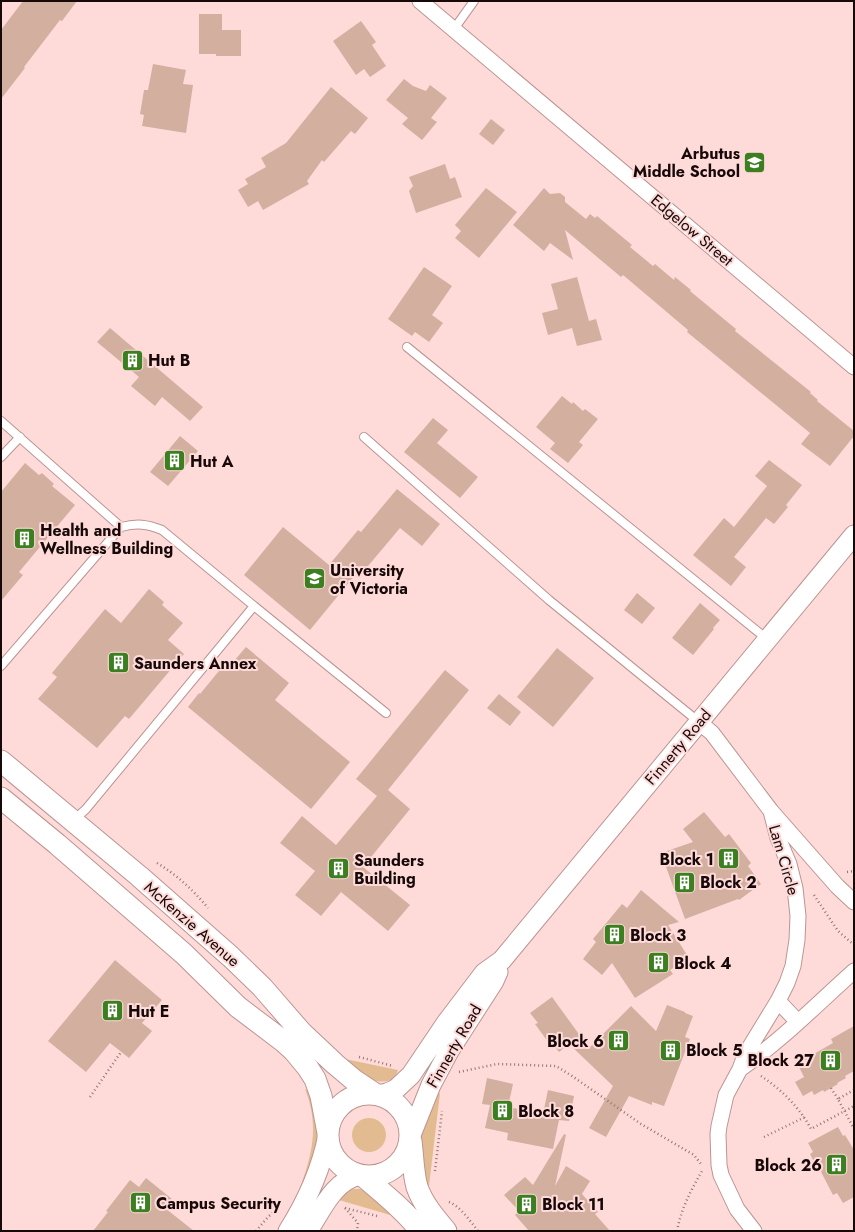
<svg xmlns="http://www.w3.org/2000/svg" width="855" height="1232" viewBox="0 0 855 1232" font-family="Jost,sans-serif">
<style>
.green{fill:#e3bb90}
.building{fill:#d3af9f}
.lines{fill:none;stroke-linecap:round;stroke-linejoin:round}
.service-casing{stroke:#bc9492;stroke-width:10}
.minor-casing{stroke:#bc9492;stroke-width:17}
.tertiary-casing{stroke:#bc9492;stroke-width:21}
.secondary-casing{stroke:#bc9492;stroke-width:23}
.path{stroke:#8f7775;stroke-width:2.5;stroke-dasharray:1 3;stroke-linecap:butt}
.service{stroke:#fff;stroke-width:8}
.minor{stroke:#fff;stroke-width:15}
.tertiary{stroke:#fff;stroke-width:19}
.secondary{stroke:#fff;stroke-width:21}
.labels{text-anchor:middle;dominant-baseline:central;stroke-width:4;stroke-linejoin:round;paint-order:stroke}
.poi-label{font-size:16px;font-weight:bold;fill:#170909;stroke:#fedbd9;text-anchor:start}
.street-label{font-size:16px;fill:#170909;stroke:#fedbd9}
</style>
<rect width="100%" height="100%" fill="#fedbd9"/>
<path class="green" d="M345,1059l53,11 -3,8c-21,11 -35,-6 -50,-19z
M305,1089l6,3 7,44 -10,43 -6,3c12,-33 16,-60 3,-93z
M440,1093l-11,93 -6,-10 -4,-30 3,-13 12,-36z
M352 1135a17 17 0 1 1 34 0a17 17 0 1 1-34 0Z
M354,1189h6l6,3 22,16 2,7 -51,-15c3,-8 7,-9 15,-11z"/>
<path class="building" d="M23,1h54l-15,20 -2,-1 -36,47 1,1 -24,31v-69z
M199,14h23v16h19v26h-25v-2h-17z
M361,21l15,21 -4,3 14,21 -16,11 -6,-8 -8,6 -23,-34z
M153,64l33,6 -3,14 10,1 -7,48 -44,-7 2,-11 -4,-1 4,-24h4z
M404,79l9,7 13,5 4,-6 17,13 -16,20 6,4 -15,18 -20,-16 6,-6 -22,-18z
M331,87l37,31 -13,16 -4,-3 -27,31 -2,-2 -15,21 2,3 -46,26 -5,-9 -10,6 -10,-17 10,-6 -3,-5 21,-12 -5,-9 25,-15z
M491,119l14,11 -12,15 -14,-11z
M445,164l5,15 5,-2 7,20 -46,16 -7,-22 4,-5 -4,-9z
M486,188l31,24 -38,46 -24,-20 6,-7 -6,-6z
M544,188l6,6 10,-1 5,4v5l21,17 4,-5 5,4 2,-2 35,29 -2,2 23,19 2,-2 19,16 1,-3 16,13 -1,1 46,38 -1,2 76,61 -1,1 8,7 -1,1 37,30v5l-24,30 -29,-22 9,-11 -123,-101 1,-2 -65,-55 -2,2 -56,-47 8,30 -23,-17 -6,8 -31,-26z
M424,267l28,19 -20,29 11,8 -14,19 -14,-10 -3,4 -24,-17z
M577,277l12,44 7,-2 6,21 -25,6 -5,-18 -24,7 -6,-22 16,-4 -7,-25z
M110,328l93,79 -13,14 -28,-24 -7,9 -24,-20 8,-9 -42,-35z
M562,396l10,8 1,-2 10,9 2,-2 13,10 -19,23 4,3 -15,18 -18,-14 5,-6 -19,-16z
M433,418l15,12 -11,13 41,34 -18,21 -56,-46z
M180,436l18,15 -30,35 -18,-14z
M769,460l33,25 -16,20 2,2 -14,17 -8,-6 -32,39 12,10 -15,19 -38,-31 31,-37 10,9 33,-41 -12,-10z
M25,463l14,12 3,-2 12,11 -2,2 23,19 -56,67 4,3 -22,26v-109z
M397,489l43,35 -18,22 -22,-18 -42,50 -3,-3 -45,55 -66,-55 39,-48 46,38 29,-35 3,2z
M149,589l15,13 -2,3 21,18 -15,17 16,14 -55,65 -4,-3 -28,32 -59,-49 19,-22 -5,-4 53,-64 16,14z
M637,593l18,15 -13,16 -18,-14z
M700,603l20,17 -7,8 1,1 -21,26 -21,-17z
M246,647l43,36 -14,17 75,62 -39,47 -123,-102 11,-14 1,1 23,-28 4,3z
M557,648l37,30 -41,49 -36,-30z
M445,670l24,20 -81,100 22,19 -47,58 47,38 -22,26 -47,-39 -20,24 -26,-21 20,-24 -35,-28 22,-27 34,29 41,-49 -21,-17z
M499,694l22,18 -11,14 -23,-18z
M704,812l21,25 4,-3 22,29 -3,3 13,18 -22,16 -1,-1 -53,20 -24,-66 32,-11 -10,-13z
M641,890l38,32 -11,3 21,33 -19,12 3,4 -38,24 -23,-35 -10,12 -19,-16 13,-17 -3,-3 29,-35 5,4z
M115,960l47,40 -20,23 10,8 -23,27 -19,-15 -24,29 -38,-31z
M552,997l37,51 42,-42 25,25 11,-26 18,7v1l8,3 -8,21 5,2 -26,67 -12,-4v3l-23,-9 -23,41 -17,-9 24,-42 -44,-42 -10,8 -9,-12 -2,2 -13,-18 3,-1 -8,-10z
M854,1026v45l-9,5 1,2 -9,5 1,1 -14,8 -1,-2 -9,5 -2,-4 -9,5 -8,-14 9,-5 -5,-10 8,-5 -2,-3 28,-16 -2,-4z
M487,1078l26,6 -5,23 35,7 5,-24 26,6 -5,25 -10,-1 -6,29 -46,-9 1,-7 -23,-5 5,-23 -8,-1z
M838,1127l5,9 2,-1 9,15v47l-11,6 -6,-10 -4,2 -15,-29h-2l-6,-12 3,-2 -5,-9z
M564,1134l2,1 -11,51 11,-20 24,15 -8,13 16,18 -3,2 15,17h-81l-14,-16 4,-4 -15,-16 21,-18 8,8z
M146,1178l26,21 -7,9 29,23h-101l15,-19 -2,-1 24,-31 9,7z"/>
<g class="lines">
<defs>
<path id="service" d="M454,29l20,-28
M407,347l360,292
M1,421l120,106
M364,437l185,163 150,122
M1,457l19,-20
M121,527c16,-4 26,-3 41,3l92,76
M1,666l120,-139
M74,820l12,-11 168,-203 132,107"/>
<path id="minor" d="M420,1l434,366
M699,722l13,11 59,78 66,75 17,16
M778,1001l20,21
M740,1069c41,-28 77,-65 114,-98
M754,1231l-17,-22 -16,-34 -2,-10 -1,-31 1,-8 7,-31 14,-26 5,-14 33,-54 9,-18 6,-17 4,-26 1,-24 -3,-28 -6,-24 -11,-26 -7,-27"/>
<path id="tertiary" d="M378,1095l9,-2 9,-4 15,-14 35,-52 38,-50 18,-13 352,-425
M411,1135l20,-50 18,-34 45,-70 4,-9
M288,1231c19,-30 33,-61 40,-96
M308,1231c14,-21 25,-50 52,-56"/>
<path id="secondary" d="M1,761l138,115 92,81 31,30 40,46 33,31 19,16 21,14
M1,798l56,46 127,110 54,53 45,34 11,10 14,17 7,11 6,17 7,37
M328 1135a41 41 0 1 1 82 0a41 41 0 1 1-82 0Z
M411,1141c2,15 2,32 6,46 6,17 18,31 29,44
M363,1176c20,17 41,34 58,55"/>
</defs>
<use href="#service" class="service-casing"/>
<use href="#minor" class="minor-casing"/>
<use href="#tertiary" class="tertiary-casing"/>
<use href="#secondary" class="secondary-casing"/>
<path class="path" d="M157,863c20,12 36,27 51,45
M847,872l7,-1
M814,895l24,36 16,14
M359,1057l34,9
M459,1072l38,-8 59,2 16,10 69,48 53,31 7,9
M761,1076c20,13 39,32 50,53l43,-23
M831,1088l7,11
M854,1090l-16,9 16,30
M90,1097l31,-45
M764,1137l41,-20
M435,1171l7,-60
M449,1202c12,5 21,19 29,29
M345,1208l32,8
M345,1208l13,15 -1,8
M256,1231l12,-14 11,-10
M677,1231c4,-22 14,-41 25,-60"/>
<use href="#service" class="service"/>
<use href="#minor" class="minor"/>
<use href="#tertiary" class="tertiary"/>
<use href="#secondary" class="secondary"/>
</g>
<defs>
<symbol id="school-square" viewBox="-11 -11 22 22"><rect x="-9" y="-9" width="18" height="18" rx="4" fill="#3c7f21" stroke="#fedbd9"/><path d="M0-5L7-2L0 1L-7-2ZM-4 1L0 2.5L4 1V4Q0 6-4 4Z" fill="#fff"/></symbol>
<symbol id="building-square" viewBox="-11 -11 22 22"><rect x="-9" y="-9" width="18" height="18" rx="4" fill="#3c7f21" stroke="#fedbd9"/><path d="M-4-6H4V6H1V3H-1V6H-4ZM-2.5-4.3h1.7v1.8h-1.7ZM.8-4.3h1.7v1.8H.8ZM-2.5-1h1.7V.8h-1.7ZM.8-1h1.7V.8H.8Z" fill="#fff"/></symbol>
<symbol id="university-square" viewBox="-11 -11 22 22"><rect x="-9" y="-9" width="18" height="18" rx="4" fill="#3c7f21" stroke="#fedbd9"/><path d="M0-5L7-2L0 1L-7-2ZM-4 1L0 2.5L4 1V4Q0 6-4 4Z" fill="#fff"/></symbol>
</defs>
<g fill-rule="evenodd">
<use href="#school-square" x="742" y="150" width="25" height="25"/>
<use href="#building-square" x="120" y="348" width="25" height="25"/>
<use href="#building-square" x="162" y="448" width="25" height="25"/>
<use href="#building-square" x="12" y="526" width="25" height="25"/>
<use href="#university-square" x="302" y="566" width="25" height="25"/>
<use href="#building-square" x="106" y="650" width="25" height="25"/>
<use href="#building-square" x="716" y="846" width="25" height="25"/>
<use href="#building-square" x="326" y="856" width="25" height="25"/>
<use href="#building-square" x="672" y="870" width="25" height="25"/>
<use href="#building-square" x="602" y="922" width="25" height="25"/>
<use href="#building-square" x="646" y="950" width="25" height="25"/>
<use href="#building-square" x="100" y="998" width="25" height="25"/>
<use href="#building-square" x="606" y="1028" width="25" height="25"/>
<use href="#building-square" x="658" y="1038" width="25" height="25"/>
<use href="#building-square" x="818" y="1048" width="25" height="25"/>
<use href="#building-square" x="490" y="1098" width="25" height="25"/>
<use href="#building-square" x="824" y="1152" width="25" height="25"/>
<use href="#building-square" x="128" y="1190" width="25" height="25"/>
<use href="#building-square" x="514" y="1192" width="25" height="25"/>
</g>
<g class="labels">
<g class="poi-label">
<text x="740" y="153" text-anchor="end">Arbutus<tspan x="740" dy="18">Middle School</tspan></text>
<text x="148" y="360">Hut B</text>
<text x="190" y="461">Hut A</text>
<text x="40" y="530">Health and<tspan x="40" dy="18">Wellness Building</tspan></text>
<text x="330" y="570">University<tspan x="330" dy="18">of Victoria</tspan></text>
<text x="134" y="663">Saunders Annex</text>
<text x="714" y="859" text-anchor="end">Block 1</text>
<text x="354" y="860">Saunders<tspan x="354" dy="18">Building</tspan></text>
<text x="700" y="882">Block 2</text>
<text x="630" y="935">Block 3</text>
<text x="674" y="963">Block 4</text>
<text x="128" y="1011">Hut E</text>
<text x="604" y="1041" text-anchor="end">Block 6</text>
<text x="686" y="1050">Block 5</text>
<text x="814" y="1060" text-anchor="end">Block 27</text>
<text x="518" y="1111">Block 8</text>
<text x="822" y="1165" text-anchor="end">Block 26</text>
<text x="156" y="1203">Campus Security</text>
<text x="542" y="1204">Block 11</text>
</g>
<g class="street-label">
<text transform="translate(692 230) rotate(40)">Edgelow Street</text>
<text transform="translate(678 747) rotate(-50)">Finnerty Road</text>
<text transform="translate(784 860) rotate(74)">Lam Circle</text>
<text transform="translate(192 924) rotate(41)">McKenzie Avenue</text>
<text transform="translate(454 1046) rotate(-60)">Finnerty Road</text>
</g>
</g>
<rect width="855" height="1232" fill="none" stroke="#170909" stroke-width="4"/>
</svg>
